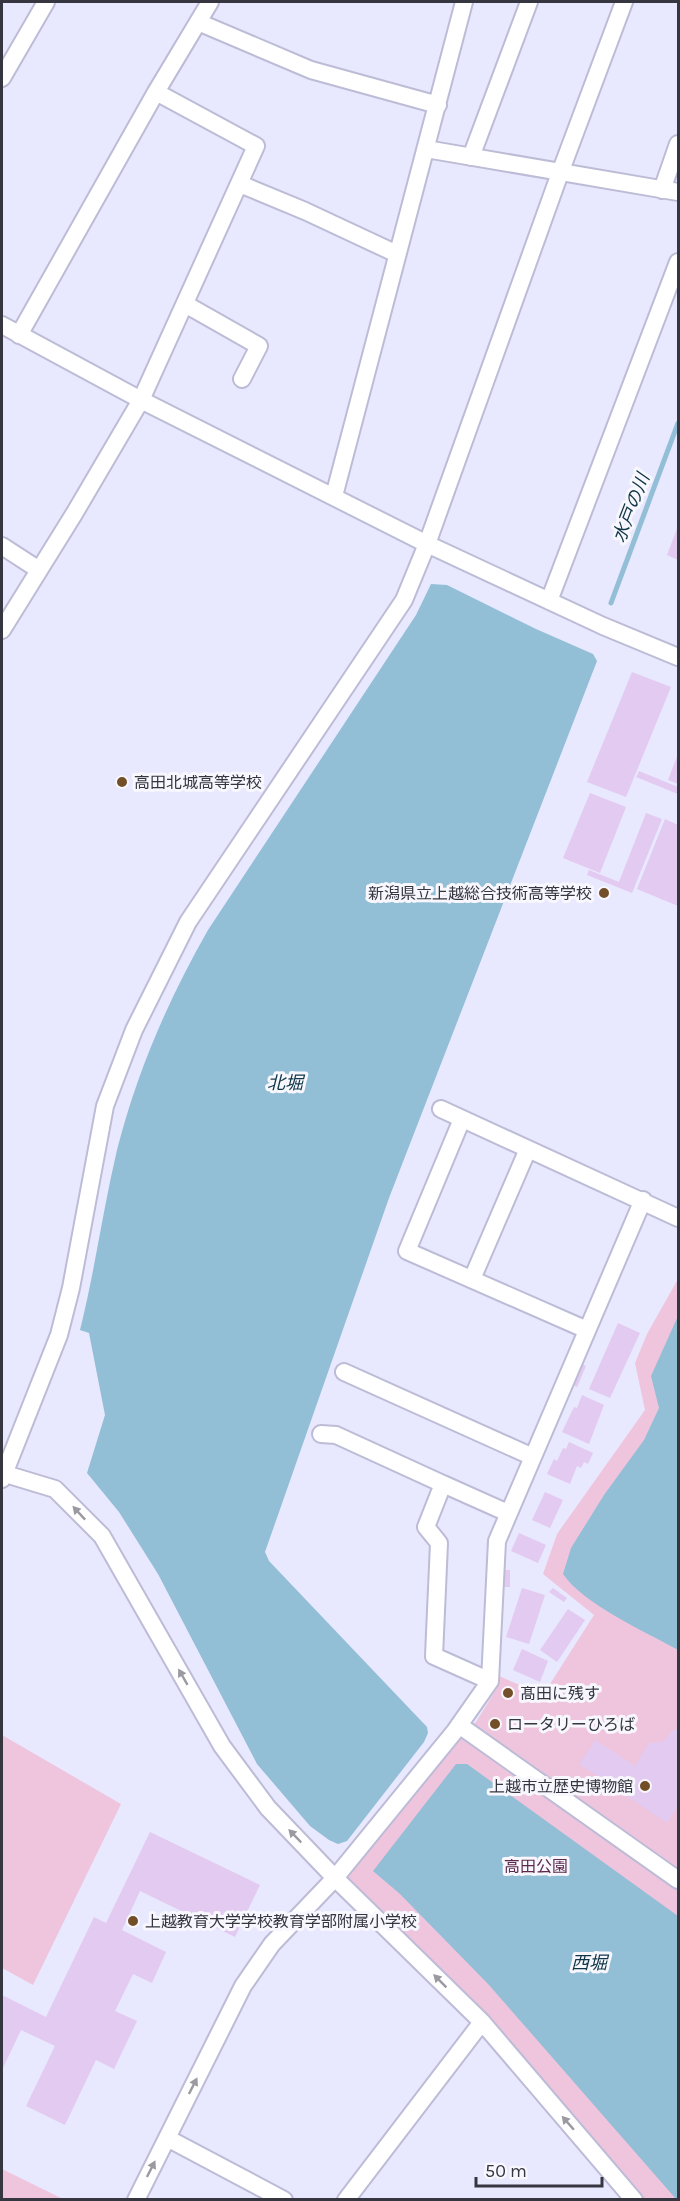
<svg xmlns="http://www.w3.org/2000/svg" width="680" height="2201" viewBox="0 0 680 2201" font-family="Karla,'Noto Sans JP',sans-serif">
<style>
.green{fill:#efc5de}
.water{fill:#92bed6}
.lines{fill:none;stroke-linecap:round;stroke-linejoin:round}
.stream{stroke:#92bed6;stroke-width:5}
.building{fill:#e3caf0}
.minor-casing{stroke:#bdbcd7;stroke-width:20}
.minor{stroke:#fff;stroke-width:16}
.oneway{fill:#9a9aa0}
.poi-dot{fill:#724e29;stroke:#f7f7fd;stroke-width:2}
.labels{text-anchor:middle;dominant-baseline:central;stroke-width:6;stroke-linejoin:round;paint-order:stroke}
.poi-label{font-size:16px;fill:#363641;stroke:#f7f7fd;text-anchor:start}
.park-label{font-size:16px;fill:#5c294b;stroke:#f7f7fd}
.water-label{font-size:18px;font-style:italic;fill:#0f3547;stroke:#f7f7fd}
</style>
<rect width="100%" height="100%" fill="#e8e8fe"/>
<path class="green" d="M678,1279v920h-36l-155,-181 -141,-138 104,-136 26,-22 21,-34 2,-12 44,19 51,-80 -51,-41 14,-40 88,-124 -10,-47 12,-29z
M2,1735l119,69 -88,181 -31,-17z
M2,2169l61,30h-61z"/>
<path class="water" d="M431,584l16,1 89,44 57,25 4,7 -208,537 -124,354 4,9 158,166 1,6 -4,9 -77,99 -9,3 -9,-4 -19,-14 -53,-62 -99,-190 -39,-62 -32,-39 18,-58 -16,-82 -9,-3c15,-60 23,-121 37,-180 20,-78 51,-150 91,-220l208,-315z
M678,1316v334c-32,-18 -95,-46 -115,-76l8,-26 33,-53 40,-55 15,-32 -8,-32z
M456,1764h11l211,152v283h-2l-187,-214 -89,-91 -27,-23z"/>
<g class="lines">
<path class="stream" d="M611,603l67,-180"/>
</g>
<path class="building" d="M678,526v34l-11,-5z
M632,672l39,15 -45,110 -39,-15z
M678,754v30l-10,-4z
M639,771l39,16v7l-42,-17z
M590,793l36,14 -26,66 -37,-15z
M646,813l16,6 -30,74 -45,-18 2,-5 30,12z
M665,819l13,6v81l-41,-17z
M618,1323l22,10 -30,65 -21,-9z
M582,1364l4,2 -9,21 -4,-2z
M582,1395l22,10 -15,39 -27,-12 12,-25 3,1z
M569,1442l24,11 -5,11 -4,-2 -3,6 -4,-2 -7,18 -23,-10 7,-15 3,2 6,-13 3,1z
M545,1492l18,8 -13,28 -18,-8z
M519,1533l27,12 -8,18 -27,-12z
M503,1570h7v17h-7z
M522,1588l23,7 -16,49 -23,-7z
M553,1588l14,10 -3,4 -15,-10z
M568,1609l17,11 -28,42 -17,-12z
M522,1649l26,12 -8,21 -27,-12z
M678,1729v77l-11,17 -88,-59 16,-24 40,26 14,-23 13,-1 11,-12z
M150,1832l110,53 -25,52 -95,-46 -18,39 44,22 -14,31 -19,-9 -18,37 22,10 -23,48 -18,-9 -31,65 -39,-19 29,-60 -34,-16 -19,40v-75l44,22 48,-100 12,6z"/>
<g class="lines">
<defs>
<path id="minor" d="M198,22l113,48 127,35
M2,78l44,-76
M426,149l252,43
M471,157l58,-155
M240,184l65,27 92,43
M662,190l16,-46
M185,304l74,42 -17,33
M2,325l139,75 286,144 176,82 75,31
M19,335l137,-243 54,-90
M334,496l130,-494
M2,546l37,24
M549,601l129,-339
M2,630l72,-116 67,-114 115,-254 -100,-54
M441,1109l237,109
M462,1119l-55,132 180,79
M472,1279l56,-130
M344,1372l189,85
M321,1434l15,1 107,49
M2,1473l53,16 47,47 120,210 46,62 67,70 147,144 152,178
M2,1479l57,-144 12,-47 34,-182 29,-76 54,-108 216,-322 23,-56 133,-371 64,-171
M490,1681l-56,-25 5,-113 -13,-16 17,-43 65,29
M459,1725l219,155
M167,2138l117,62
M136,2200l107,-214 29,-42 63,-66 120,-147 35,-50 7,-140 146,-341
M346,2200l136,-178"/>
</defs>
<use href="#minor" class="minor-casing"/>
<use href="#minor" class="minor"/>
</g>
<defs><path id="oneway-solid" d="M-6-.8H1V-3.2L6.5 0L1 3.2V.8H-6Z" transform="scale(1.5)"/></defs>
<g class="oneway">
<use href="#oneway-solid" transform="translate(79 1513) rotate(-133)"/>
<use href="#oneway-solid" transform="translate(183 1677) rotate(-120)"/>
<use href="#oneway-solid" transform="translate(295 1836) rotate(-134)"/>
<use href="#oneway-solid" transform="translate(440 1981) rotate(-135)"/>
<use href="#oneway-solid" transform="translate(193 2086) rotate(-63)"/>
<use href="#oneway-solid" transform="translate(568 2123) rotate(-131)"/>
<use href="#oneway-solid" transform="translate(151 2169) rotate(-63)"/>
</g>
<g class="poi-dot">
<circle cx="122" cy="782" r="6"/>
<circle cx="604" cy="893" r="6"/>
<circle cx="508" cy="1693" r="6"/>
<circle cx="495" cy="1724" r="6"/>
<circle cx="645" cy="1786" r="6"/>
<circle cx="133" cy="1921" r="6"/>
</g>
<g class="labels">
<g class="poi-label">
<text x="134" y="782">高田北城高等学校</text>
<text x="592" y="893" text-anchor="end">新潟県立上越総合技術高等学校</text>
<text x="520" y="1693">髙田に残す</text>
<text x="507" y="1724">ロータリーひろば</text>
<text x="633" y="1786" text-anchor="end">上越市立歴史博物館</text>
<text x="145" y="1921">上越教育大学学校教育学部附属小学校</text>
</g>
<g class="park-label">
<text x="536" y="1866">高田公園</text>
</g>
<g class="water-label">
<text transform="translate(631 508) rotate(-69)">水戸の川</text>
<text x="285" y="1083">北堀</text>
<text x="589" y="1963">西堀</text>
</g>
</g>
<rect width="680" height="2201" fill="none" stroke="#363641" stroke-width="6"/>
<path d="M476 2177v9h126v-9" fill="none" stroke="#363641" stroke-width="3"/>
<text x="485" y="2177" font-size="18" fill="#363641" stroke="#f7f7fd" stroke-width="4.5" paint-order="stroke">50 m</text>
</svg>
